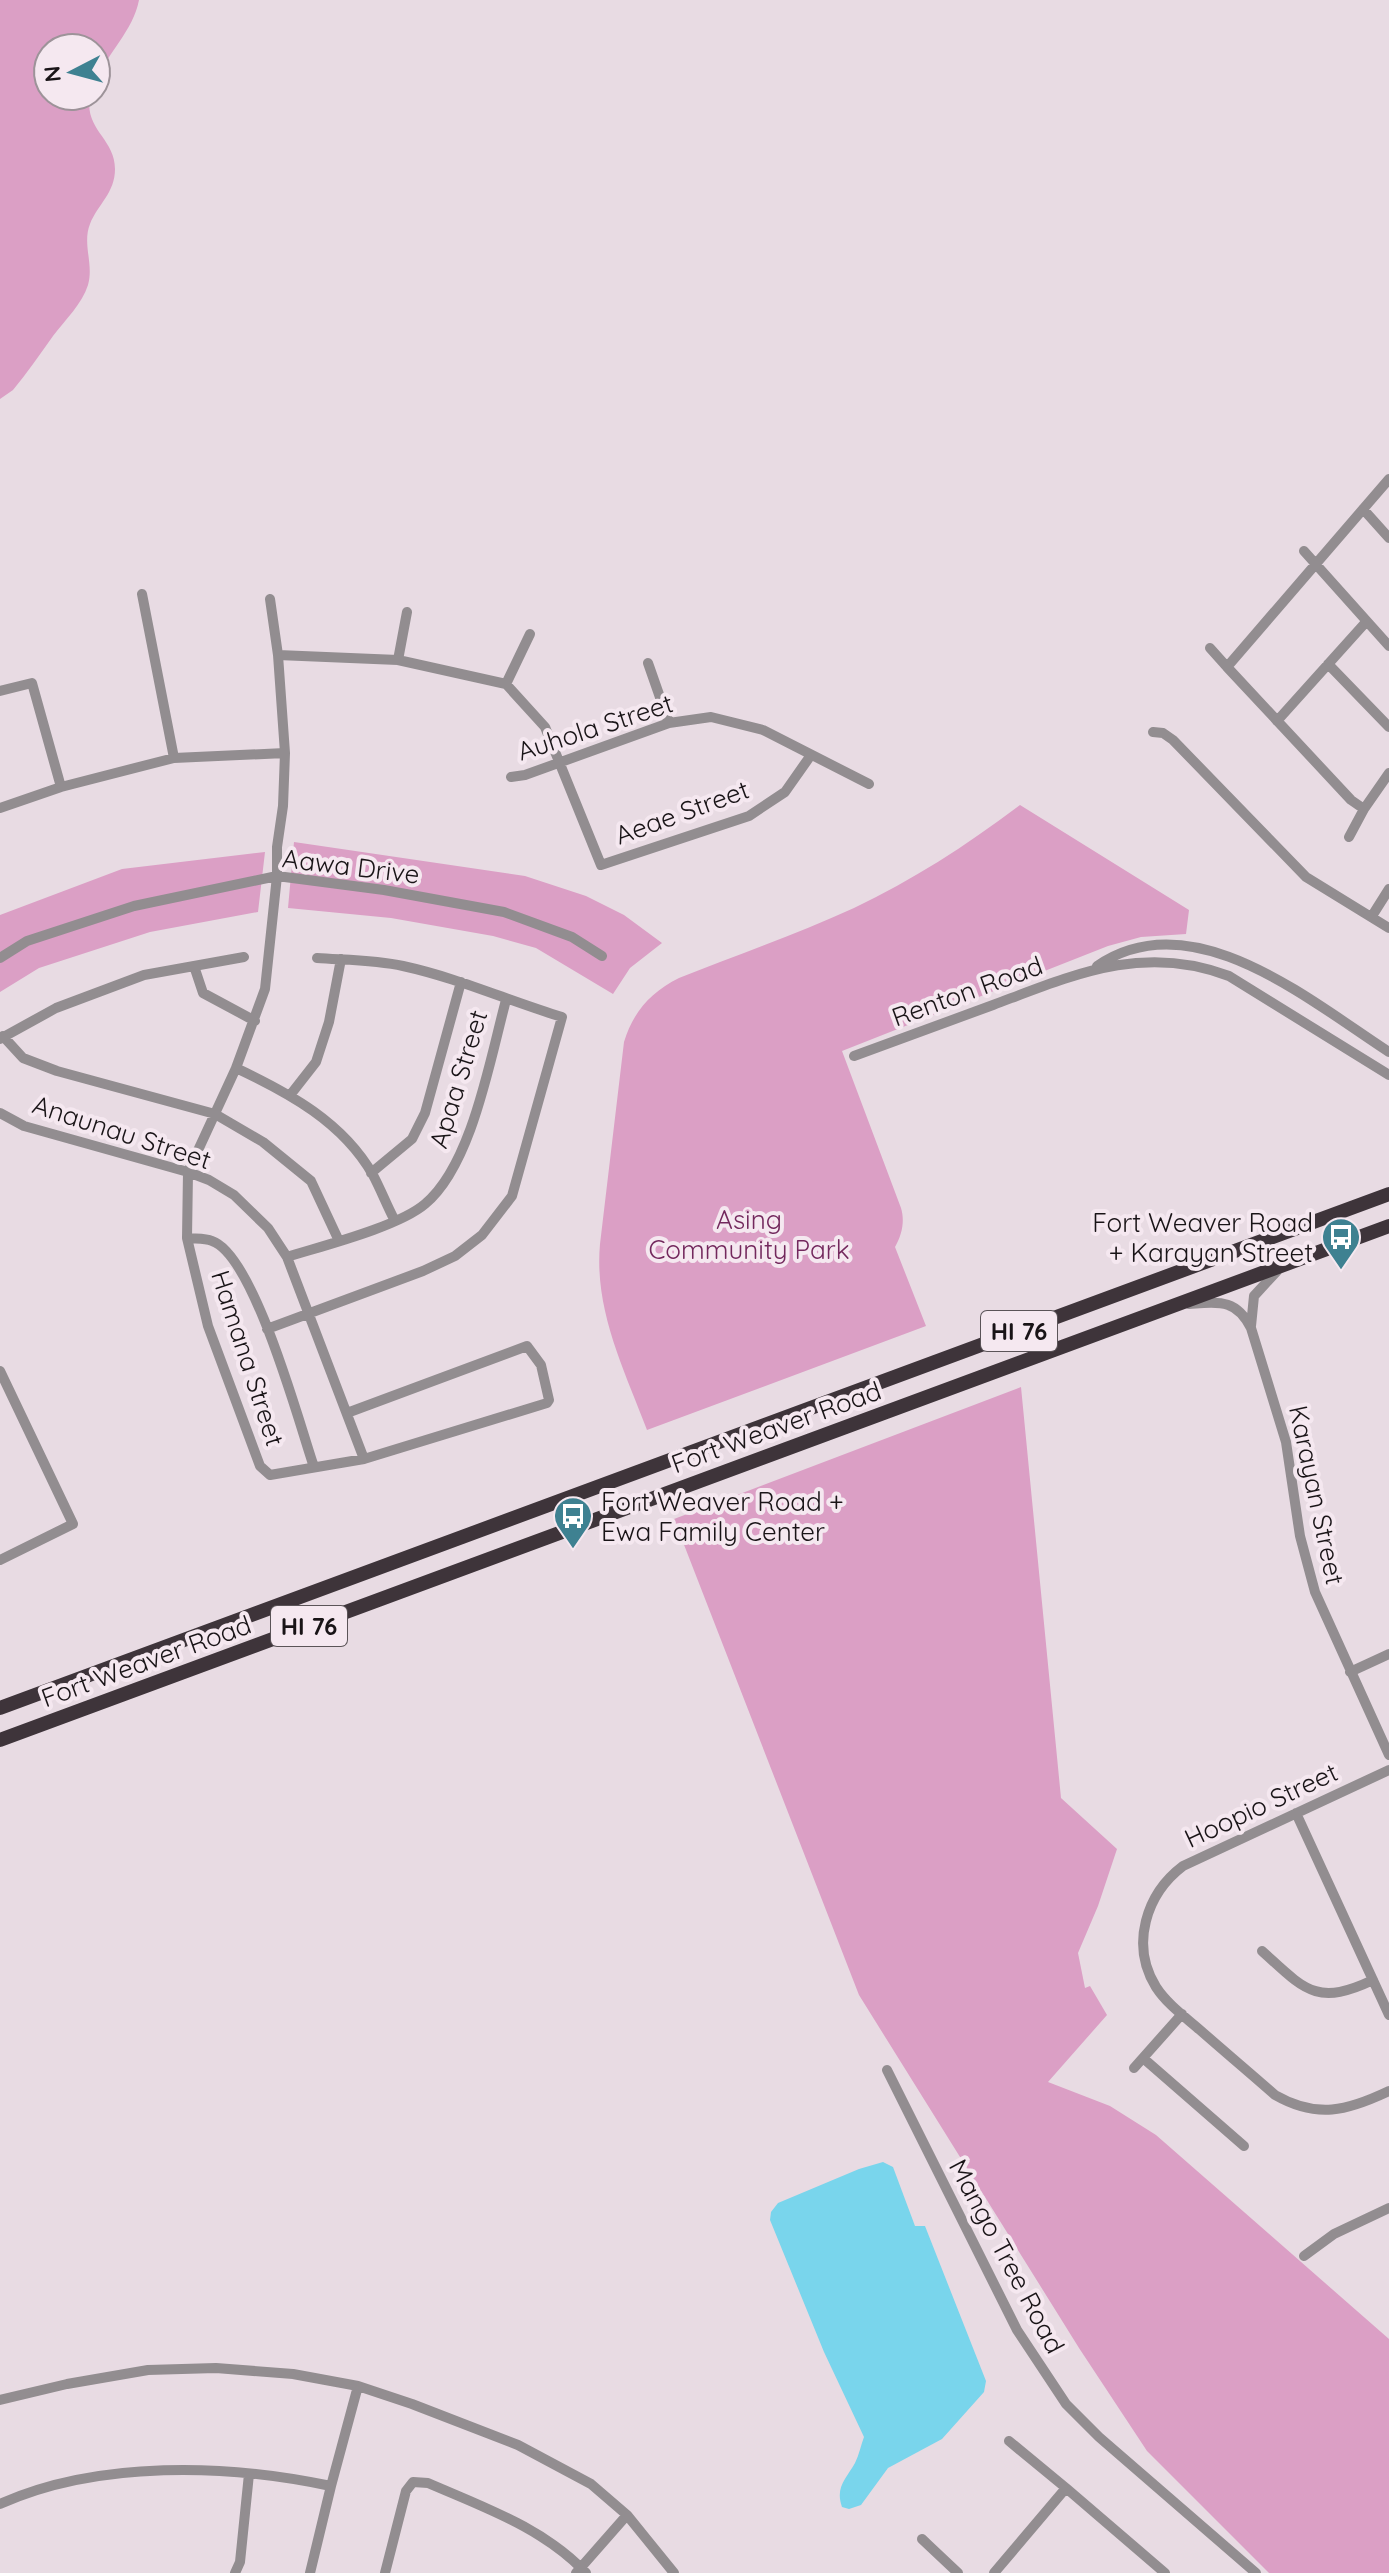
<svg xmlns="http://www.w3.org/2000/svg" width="1389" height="2573" viewBox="0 0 1389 2573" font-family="Quicksand,sans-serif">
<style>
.green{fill:#db9fc5}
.water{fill:#79d5ec}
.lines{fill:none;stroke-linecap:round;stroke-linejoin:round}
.minor{stroke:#928d90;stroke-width:10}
.highway{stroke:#3e343a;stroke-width:14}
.labels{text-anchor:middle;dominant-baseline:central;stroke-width:8;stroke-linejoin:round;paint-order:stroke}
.shield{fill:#f5e8f0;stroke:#5b5458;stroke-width:2}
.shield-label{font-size:24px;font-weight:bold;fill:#191417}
.street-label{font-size:26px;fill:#191417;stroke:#f5e8f0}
.park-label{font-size:26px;fill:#73285d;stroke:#f5e8f0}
.poi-label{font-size:26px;fill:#191417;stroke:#f5e8f0;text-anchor:end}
</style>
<rect width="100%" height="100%" fill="#e8dbe3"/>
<path class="green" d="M0,0h139c-6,31 -31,52 -43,81v-33h-48v48h42c-6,34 25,42 25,73 0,24 -17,35 -25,55 -8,20 4,40 -2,61 -6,19 -23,35 -35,51 -13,18 -26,37 -40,54l-13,9z
M1020,805l169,105 -3,24 -45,3 -33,9 -266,105 59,157c4,13 1,27 -6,39l31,79 -279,104c-23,-61 -53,-120 -47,-186l24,-202c9,-30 27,-50 55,-64 58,-23 118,-44 175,-70 59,-28 113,-63 166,-103z
M294,842l231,34 61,20 38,19 38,28 -32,25 -17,26 -77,-46 -43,-12 -102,-18 -103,-10z
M265,852l-7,60 -108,20 -111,36 -39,24v-77l122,-46z
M1021,1387l40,411 56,51 -19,57 -20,47 7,35 5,-2 17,29 -59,67 62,24 46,29 233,204v234h-120l-122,-122 -68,-103 -220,-353 -185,-476z"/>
<path class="water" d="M883,2162l10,5 22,59h10l61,155 -2,11 -42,47 -54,29 -27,37 -12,4 -7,-2c-7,-20 4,-28 13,-44 4,-8 6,-18 9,-26l-40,-85 -54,-132 1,-8 7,-9 81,-34z"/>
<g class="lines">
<path class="minor" d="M1389,479l-162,188 124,133 13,9 25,-36
M1363,509l26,29
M1304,551l85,95
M142,594l32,164
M270,599l8,56 7,98 -2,53 -6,41v29l-12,113 -29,79 -48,104 -1,66 21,88 52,140 10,9 94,-16 183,-56 2,-3 -8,-35 -14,-19 -180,67
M1210,648l17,19
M278,655l120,5 108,24 39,43 56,138 148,-49 36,-24 26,-37
M398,660l9,-48
M648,663l21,60
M1328,664l61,63
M506,684l24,-50
M0,691l32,-8 29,104
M1277,721l89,-99
M1153,732l10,1 10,7 133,137 83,51
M511,777l14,-2 144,-52 42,-6 52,13 106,54
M0,808l61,-21 113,-29 111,-5
M1349,837l15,-28
M1372,916l17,-27
M0,958l27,-17 107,-35 143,-30 107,14 120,22 68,25 30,19
M194,966l9,27 52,28
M1097,966c95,-66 213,35 292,86
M3,1036l20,22 34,13 158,43 48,28 48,39 28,60
M0,1039l56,-31 88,-33 100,-18
M854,1056c47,-17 93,-34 139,-51 80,-30 150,-62 236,-29l160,99
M236,1068c53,25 107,54 137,107 8,15 14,31 22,46
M291,1094l25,-32 13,-40 12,-63
M0,1113l24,13 164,46 21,8 25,15 34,33 19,29 77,202
M371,1173l41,-34 13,-26 36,-131
M187,1238c8,1 18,0 25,3 42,14 87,182 102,226
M287,1257c35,-11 111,-30 138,-53 47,-39 65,-145 81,-204
M1189,1304c29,-2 47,-6 62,24l35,114 14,94 15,56 74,163
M1251,1326l3,-30 23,-25
M267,1329l156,-58 32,-15 27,-21 30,-39 50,-179c-53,-16 -104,-39 -159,-51 -27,-6 -58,-6 -86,-8
M0,1371l73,153 -73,36
M1350,1672l39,-18
M1389,1770l-206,96c-37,28 -53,79 -27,121 11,17 29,30 44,43 25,22 50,43 75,65 42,24 72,16 114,-4
M1296,1813l93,202
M1262,1951c42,38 54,56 111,29
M1143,2058l101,88
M1134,2068l48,-54
M887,2070l130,260 49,74 33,33 157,136
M1304,2256l30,-22 55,-26
M0,2400l67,-16 81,-14 68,-2 77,6 65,12 54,18 106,41 73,39 36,31 47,58
M1009,2441l57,47
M331,2486l27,-100
M0,2504c98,-44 228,-40 331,-18l-21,87
M922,2539l36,34
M235,2573l5,-11 9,-88
M385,2573l21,-82 7,-9 15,1c55,24 116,45 158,90
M576,2573l51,-58
M994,2573l72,-85 99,85"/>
<path class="highway" d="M0,1708l1389,-514
M0,1740l1389,-514"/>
</g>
<defs>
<symbol id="bus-pin" viewBox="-11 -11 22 30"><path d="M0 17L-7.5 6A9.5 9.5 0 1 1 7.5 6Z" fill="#3e8191" stroke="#f5e8f0"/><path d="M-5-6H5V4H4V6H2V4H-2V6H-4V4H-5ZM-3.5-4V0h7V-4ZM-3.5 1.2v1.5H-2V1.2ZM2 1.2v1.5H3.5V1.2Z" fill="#fff"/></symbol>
</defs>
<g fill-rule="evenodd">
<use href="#bus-pin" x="1319" y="1215" width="44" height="60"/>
<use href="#bus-pin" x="551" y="1494" width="44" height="60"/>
</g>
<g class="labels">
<g class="shield">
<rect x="981" y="1311" width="76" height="40" rx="6"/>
<rect x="271" y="1606" width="76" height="40" rx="6"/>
</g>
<g class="shield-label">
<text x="1019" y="1331">HI 76</text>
<text x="309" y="1626">HI 76</text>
</g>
<g class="street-label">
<text transform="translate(595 727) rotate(-18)">Auhola Street</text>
<text transform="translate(682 812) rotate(-20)">Aeae Street</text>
<text transform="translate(351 866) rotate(7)">Aawa Drive</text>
<text transform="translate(967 991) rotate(-20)">Renton Road</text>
<text transform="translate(458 1079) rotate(-73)">Apaa Street</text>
<text transform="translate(122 1132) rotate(18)">Anaunau Street</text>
<text transform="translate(248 1358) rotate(72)">Hamana Street</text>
<text transform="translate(776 1427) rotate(-20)">Fort Weaver Road</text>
<text transform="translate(1317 1495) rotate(78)">Karayan Street</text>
<text transform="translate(146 1661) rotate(-20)">Fort Weaver Road</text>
<text transform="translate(1261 1805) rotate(-25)">Hoopio Street</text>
<text transform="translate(1007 2256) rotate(62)">Mango Tree Road</text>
</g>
<g class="park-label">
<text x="749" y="1219">Asing<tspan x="749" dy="30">Community Park</tspan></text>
</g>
<g class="poi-label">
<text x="1313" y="1222">Fort Weaver Road<tspan x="1313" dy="30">+ Karayan Street</tspan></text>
<text x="601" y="1501" text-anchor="start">Fort Weaver Road +<tspan x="601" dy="30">Ewa Family Center</tspan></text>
</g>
</g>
<g transform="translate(72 72) rotate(264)"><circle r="38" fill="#f5e8f0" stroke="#9d9399" stroke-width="2"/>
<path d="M0-6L14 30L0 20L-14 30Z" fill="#3e8191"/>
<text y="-12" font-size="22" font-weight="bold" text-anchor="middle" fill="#191417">N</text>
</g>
</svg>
